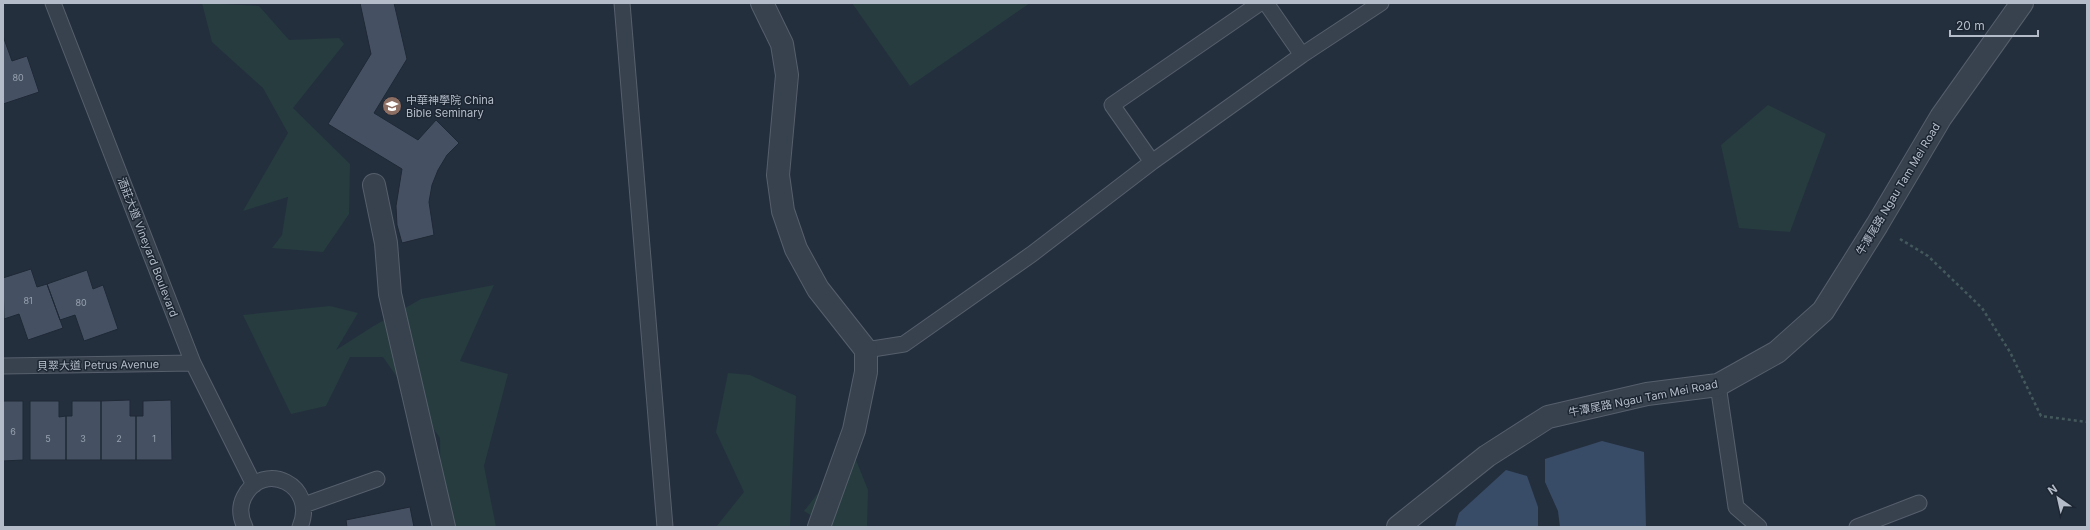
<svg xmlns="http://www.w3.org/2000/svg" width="2090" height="530" viewBox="0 0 2090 530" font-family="Inter,'Noto Sans TC',sans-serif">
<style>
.green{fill:#263c3f}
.water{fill:#394c67}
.building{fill:#455162;stroke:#1f2835}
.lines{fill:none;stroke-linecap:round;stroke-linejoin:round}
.service-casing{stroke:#565f6c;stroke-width:17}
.minor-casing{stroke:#565f6c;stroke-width:24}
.path{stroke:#44595c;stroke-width:2.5;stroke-dasharray:3 3;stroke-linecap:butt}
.service{stroke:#38414e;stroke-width:15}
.minor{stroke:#38414e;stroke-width:22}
.labels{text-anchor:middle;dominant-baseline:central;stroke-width:3;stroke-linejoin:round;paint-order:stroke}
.number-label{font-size:9px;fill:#98a1af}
.poi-label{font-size:11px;fill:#b4bcc9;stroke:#1d2633;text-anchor:start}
.street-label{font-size:11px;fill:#b4bcc9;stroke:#1d2633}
</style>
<rect width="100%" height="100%" fill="#242f3e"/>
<path class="green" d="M202,3l57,3 30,34 50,-2 5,6 -51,64 57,56 -1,50 -26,38 -51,-4 10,-13 6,-38 -45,14 45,-78 -25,-45 -51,-46z
M852,3h178l-120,83z
M1768,105l58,29 -36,98 -51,-4 -18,-83z
M494,285l-34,76 48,13 -24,92 12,61h-55l-1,-89 -57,-81h-33l-24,49 -35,8 -48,-99 87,-9 28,7 -22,37 36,-23 49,-28z
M728,373l22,2 46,21 -6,131h-74l28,-35 -28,-60z
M852,450l16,40 -1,37h-37l-26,-16z"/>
<path class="water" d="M1602,441l42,11 2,75h-86l-2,-16 -13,-29v-23z
M1506,470l21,6 11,31v20h-83l4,-14z"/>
<path class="building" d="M360,3h34l13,56 -33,54 44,27 18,-20 23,23 -12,12 -9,15 -6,15 -3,17 5,33 -32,8 -5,-18 -1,-19 6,-37 -74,-45 43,-70z
M3,36l9,25 15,-5 12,36 -36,12z
M31,269l6,18 10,-3 16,44 -35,12 -9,-26 -15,5 -1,-41z
M87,270l6,19 10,-4 15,44 -34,12 -9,-26 -15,5 -13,-36z
M130,400v16h6v44h-35v-59z
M171,400l1,60h-36v-44h7v-15z
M3,401h20v59l-20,1z
M30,401h29v16l7,-1v44h-36z
M72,401h29v59h-35v-44h6z
M410,507l4,20h-67l-1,-7z"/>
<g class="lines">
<defs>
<path id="service" d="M53,3l140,360 61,122
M622,3l43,524
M1266,3l36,52
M1152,162l-40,-57 148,-102
M866,350l38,-6 128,-90 120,-92 150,-107 79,-52
M3,366l190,-3
M1718,385l18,122 23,20
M304,505l73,-26
M245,527c-5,-10 -6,-20 -1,-30 19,-38 74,-12 56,30
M1857,527l62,-24"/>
<path id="minor" d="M762,3l20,41 5,31 -9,100 5,36 13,38 22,40 48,61v22l-12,58 -35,97
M374,185l12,58 4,51 54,233
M1398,527l89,-71 61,-39 99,-23 71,-9 59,-33 46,-41 54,-86 64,-108 81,-114"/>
</defs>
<use href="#service" class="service-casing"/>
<use href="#minor" class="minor-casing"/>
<path class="path" d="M1900,239l28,17 54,52 28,44 31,64 46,6"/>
<use href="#service" class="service"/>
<use href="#minor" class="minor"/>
</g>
<defs>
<symbol id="university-disc" viewBox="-11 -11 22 22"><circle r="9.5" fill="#8d6e63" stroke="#1d2633"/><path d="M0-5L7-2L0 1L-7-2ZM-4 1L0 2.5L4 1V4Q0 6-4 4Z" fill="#fff"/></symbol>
</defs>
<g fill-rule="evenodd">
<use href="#university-disc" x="381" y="95" width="22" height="22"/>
</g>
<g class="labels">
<g class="number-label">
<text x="18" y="77">80</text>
<text x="28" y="300">81</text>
<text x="81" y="302">80</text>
<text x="13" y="431">6</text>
<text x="48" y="438">5</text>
<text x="83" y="438">3</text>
<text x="119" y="438">2</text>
<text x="154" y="438">1</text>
</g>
<g class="poi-label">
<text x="406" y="100">中華神學院 China<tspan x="406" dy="13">Bible Seminary</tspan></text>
</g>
<g class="street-label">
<text transform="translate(1898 189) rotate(-59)">牛潭尾路 Ngau Tam Mei Road</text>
<text transform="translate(148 247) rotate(69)">酒莊大道 Vineyard Boulevard</text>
<text transform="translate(98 365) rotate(-1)">貝翠大道 Petrus Avenue</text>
<text transform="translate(1643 398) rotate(-11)">牛潭尾路 Ngau Tam Mei Road</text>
</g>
</g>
<rect width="2090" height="530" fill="none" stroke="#b4bcc9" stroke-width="8"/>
<g transform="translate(2058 498) rotate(326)" stroke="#1d2633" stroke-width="3" paint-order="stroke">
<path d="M0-3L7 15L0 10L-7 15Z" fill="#b4bcc9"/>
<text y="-6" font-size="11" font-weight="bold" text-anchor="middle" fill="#b4bcc9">N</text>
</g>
<path d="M1950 30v6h88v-6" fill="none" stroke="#b4bcc9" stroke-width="2"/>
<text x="1956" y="30" font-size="12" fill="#b4bcc9" stroke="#1d2633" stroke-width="3" paint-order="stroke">20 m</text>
</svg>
